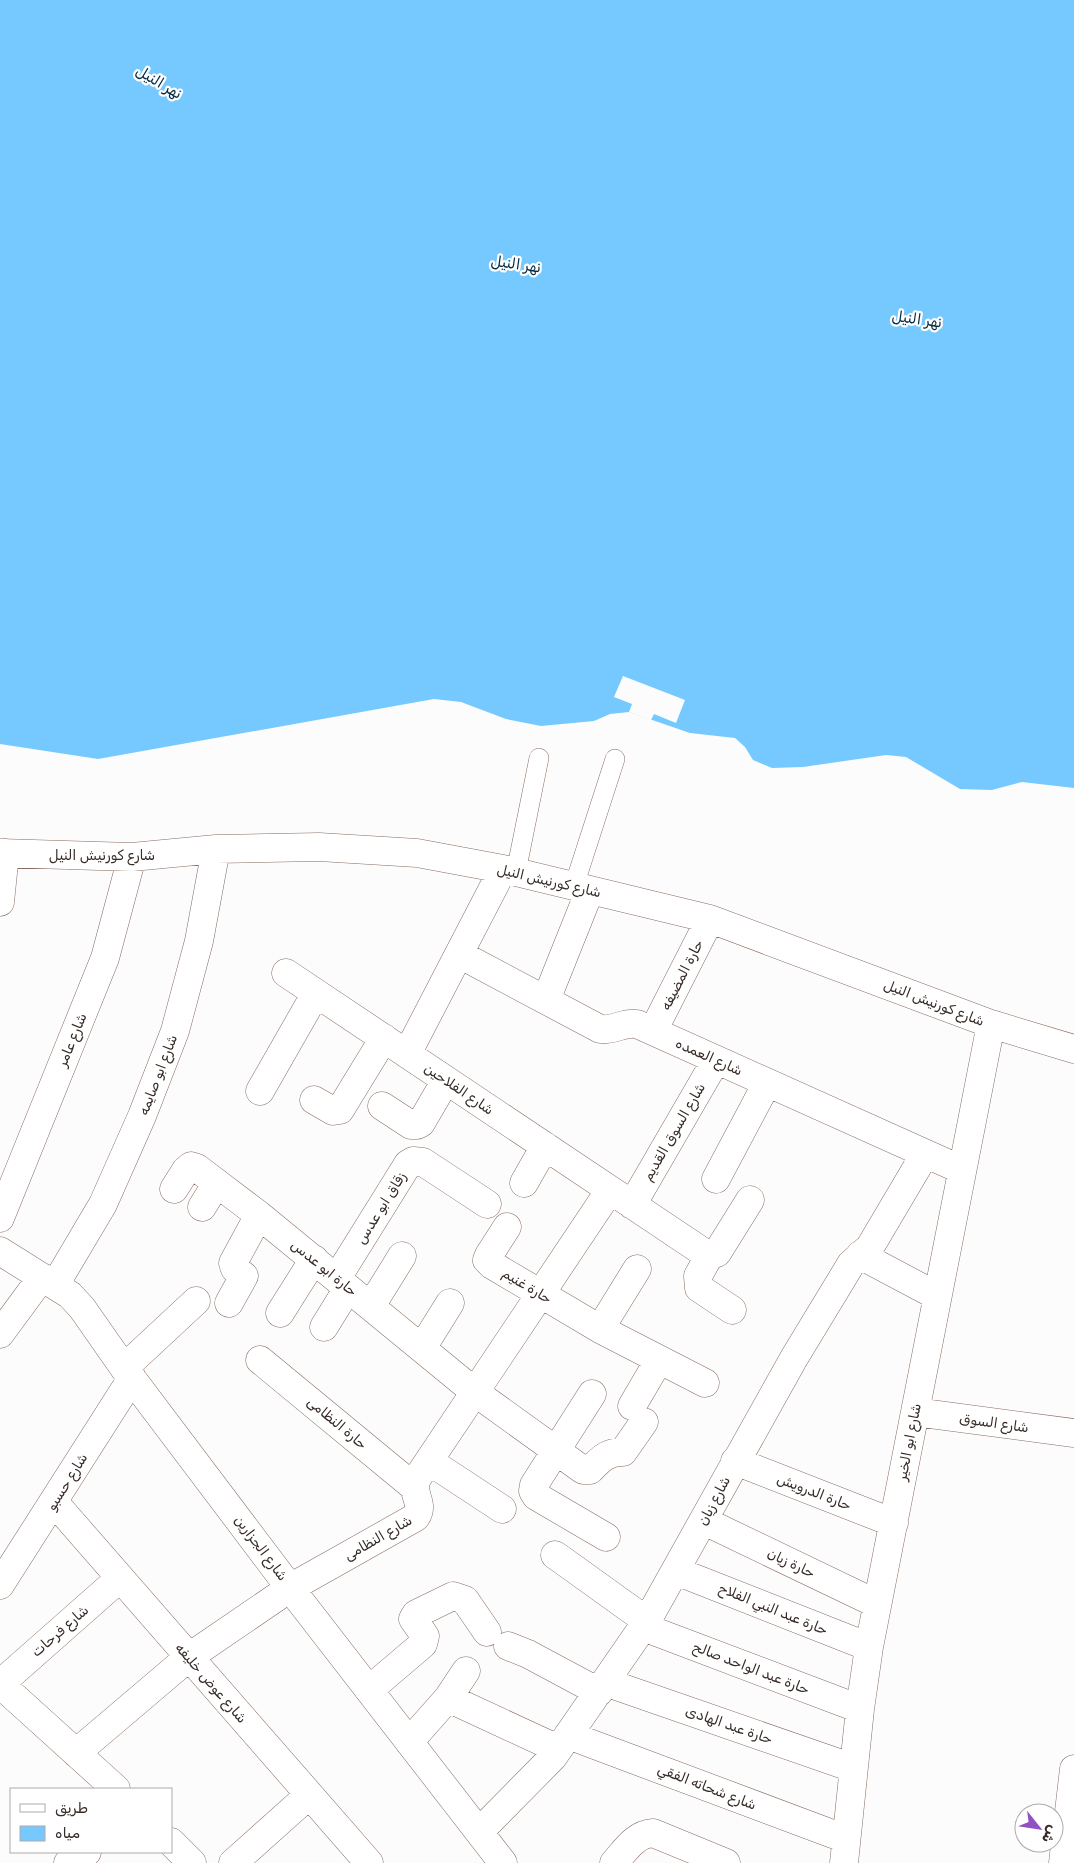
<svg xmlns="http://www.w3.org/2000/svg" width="1074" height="1863" viewBox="0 0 1074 1863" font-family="Rubik,Cairo,sans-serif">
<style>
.water{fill:#76c9ff}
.pier{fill:#fcfcfc}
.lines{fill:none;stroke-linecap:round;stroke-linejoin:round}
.service-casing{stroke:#886c61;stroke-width:20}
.minor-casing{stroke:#886c61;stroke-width:29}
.service{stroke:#fff;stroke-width:19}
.minor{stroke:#fff;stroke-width:28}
.labels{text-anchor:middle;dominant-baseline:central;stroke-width:4.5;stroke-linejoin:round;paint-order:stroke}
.street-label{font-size:14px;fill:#372b27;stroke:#fff}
.water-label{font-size:15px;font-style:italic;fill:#072d42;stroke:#fff}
</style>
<rect width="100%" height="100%" fill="#fcfcfc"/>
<path class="water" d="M0,0h1074v788l-52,-6 -30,8 -32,-1 -54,-32 -20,-2 -83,12 -31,1 -19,-8 -8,-13 -10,-9 -45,-5 -61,-21 -19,2 -16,7 -53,5 -35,-7 -45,-17 -27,-3 -336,60 -98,-15z"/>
<path class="pier" d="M623,676l62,24 -9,23 -22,-9 -3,6 -22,-8 3,-8 -18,-7z"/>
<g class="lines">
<defs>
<path id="service" d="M516,872l23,-114
M574,886l41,-127"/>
<path id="minor" d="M0,853l132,4 84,-8 103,-2 98,6 86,16 207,50 281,105 83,25
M0,902l5,-49
M459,954l141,75c14,2 23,-7 37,-5l325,146
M286,973l423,283 8,-3 33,-53
M546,1000l44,-110
M653,1031l57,-112
M407,1054l96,-185
M260,1091l56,-98
M314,1100l19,11 7,-1 44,-72
M382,1106l29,19h6l4,-2 25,-43
M716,1179l51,-96
M524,1183l21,-37
M174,1189l12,-19 5,-4 6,2 62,47 217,178 107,77h7c11,-11 17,-18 33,-18l21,-30
M632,1205l84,-145
M202,1207l15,-24
M0,1218l105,-260 27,-101
M507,1227l-18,28 -2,5 5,5 108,64 105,54
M0,1251l70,44 12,13 42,60 166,220 213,275
M860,1255l77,41
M709,1256l-11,20 1,12 33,22
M337,1278l71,-114 5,-3 10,1 64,42
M55,1285l48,-81 39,-88 33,-85 24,-90 17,-92
M229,1303l15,-27 -9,-7 -2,-6 26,-48
M371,1306l31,-50
M280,1313l34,-54
M324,1327l24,-39
M600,1329l37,-60
M0,1334l42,-57
M422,1348l28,-45
M260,1360l154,127
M124,1368l72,-67
M592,1394l-58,91 -1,6 3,5 70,41
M632,1406l27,-46
M915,1412l159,21
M429,1461l73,48
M735,1461l159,62
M54,1502l315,361
M704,1521l173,83
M555,1555l92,66
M676,1571l193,76
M0,1585l132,-207
M643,1627l217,82
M508,1646l20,8 71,38
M605,1682l248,86
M0,1684l120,-106
M0,1684l116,105
M369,1690l54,-46 2,-8 -12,-17 3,-5 37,-18 12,4 22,32
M448,1698l110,51
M568,1735l278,104
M409,1742l39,-44 18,-27
M76,1753l113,-96 101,-69 126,-71c9,-14 -5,-22 0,-37l194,-290
M479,1832l74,-75 94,-136 147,-263 57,-94 19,-17 55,-93
M171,1842l21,21
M68,1863l19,-11
M233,1863l76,-68
M614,1863c11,-12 21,-29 39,-30l73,30
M844,1863l16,-154 9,-62 122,-623
M1063,1863l11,-94"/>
</defs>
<use href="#service" class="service-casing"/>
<use href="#minor" class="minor-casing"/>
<use href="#service" class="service"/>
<use href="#minor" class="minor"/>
</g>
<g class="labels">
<g class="street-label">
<text x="102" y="855">شارع كورنيش النيل</text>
<text transform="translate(549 881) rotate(13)">شارع كورنيش النيل</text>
<text transform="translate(682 975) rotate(-63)">حارة المضيفه</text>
<text transform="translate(934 1003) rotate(21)">شارع كورنيش النيل</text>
<text transform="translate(72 1040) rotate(-68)">شارع عامر</text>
<text transform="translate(709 1057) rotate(24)">شارع العمده</text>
<text transform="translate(158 1075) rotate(-69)">شارع ابو صايمه</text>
<text transform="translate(459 1089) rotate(34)">شارع الفلاحين</text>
<text transform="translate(674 1132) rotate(-60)">شارع السوق القديم</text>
<text transform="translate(381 1208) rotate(-58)">زقاق ابو عدس</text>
<text transform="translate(324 1268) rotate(39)">حارة ابو عدس</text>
<text transform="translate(527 1286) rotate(31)">حارة غنيم</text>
<text transform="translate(337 1423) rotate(40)">حارة النظامى</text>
<text transform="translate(994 1423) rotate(8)">شارع السوق</text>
<text transform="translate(909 1442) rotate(-79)">شارع ابو الخير</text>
<text transform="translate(67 1482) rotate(-58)">شارع حسبو</text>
<text transform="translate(814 1492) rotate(21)">حارة الدرويش</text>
<text transform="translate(714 1501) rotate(-62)">شارع زيان</text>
<text transform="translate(378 1538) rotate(-30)">شارع النظامى</text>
<text transform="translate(261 1548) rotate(53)">شارع الجزارين</text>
<text transform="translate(791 1563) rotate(25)">حارة زيان</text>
<text transform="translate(773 1609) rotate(22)">حارة عبد النبي الفلاح</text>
<text transform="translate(60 1631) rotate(-41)">شارع فرحات</text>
<text transform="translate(751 1668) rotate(21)">حارة عبد الواحد صالح</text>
<text transform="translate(211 1683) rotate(49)">شارع عوض خليفه</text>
<text transform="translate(729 1725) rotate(19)">حارة عبد الهادى</text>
<text transform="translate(707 1787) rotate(21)">شارع شحاته الفقي</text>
</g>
<g class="water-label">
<text transform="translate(159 82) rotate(31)">نهر النيل</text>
<text transform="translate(516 264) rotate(8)">نهر النيل</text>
<text transform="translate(917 319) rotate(8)">نهر النيل</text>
</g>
</g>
<rect x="10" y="1788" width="162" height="65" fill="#ffffff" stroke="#afaaa9"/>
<rect x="20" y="1804" width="25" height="8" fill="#ffffff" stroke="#afaaa9"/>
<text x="55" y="1813" font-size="15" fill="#372b27">طريق</text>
<rect x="20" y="1826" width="25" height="15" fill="#76c9ff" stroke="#afaaa9"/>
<text x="55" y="1838" font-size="15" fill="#372b27">مياه</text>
<g transform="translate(1039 1828) rotate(120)"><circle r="24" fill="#ffffff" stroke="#afaaa9"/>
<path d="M0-4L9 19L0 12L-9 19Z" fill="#9051c6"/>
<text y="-8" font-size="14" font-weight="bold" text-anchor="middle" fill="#372b27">ش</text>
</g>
</svg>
